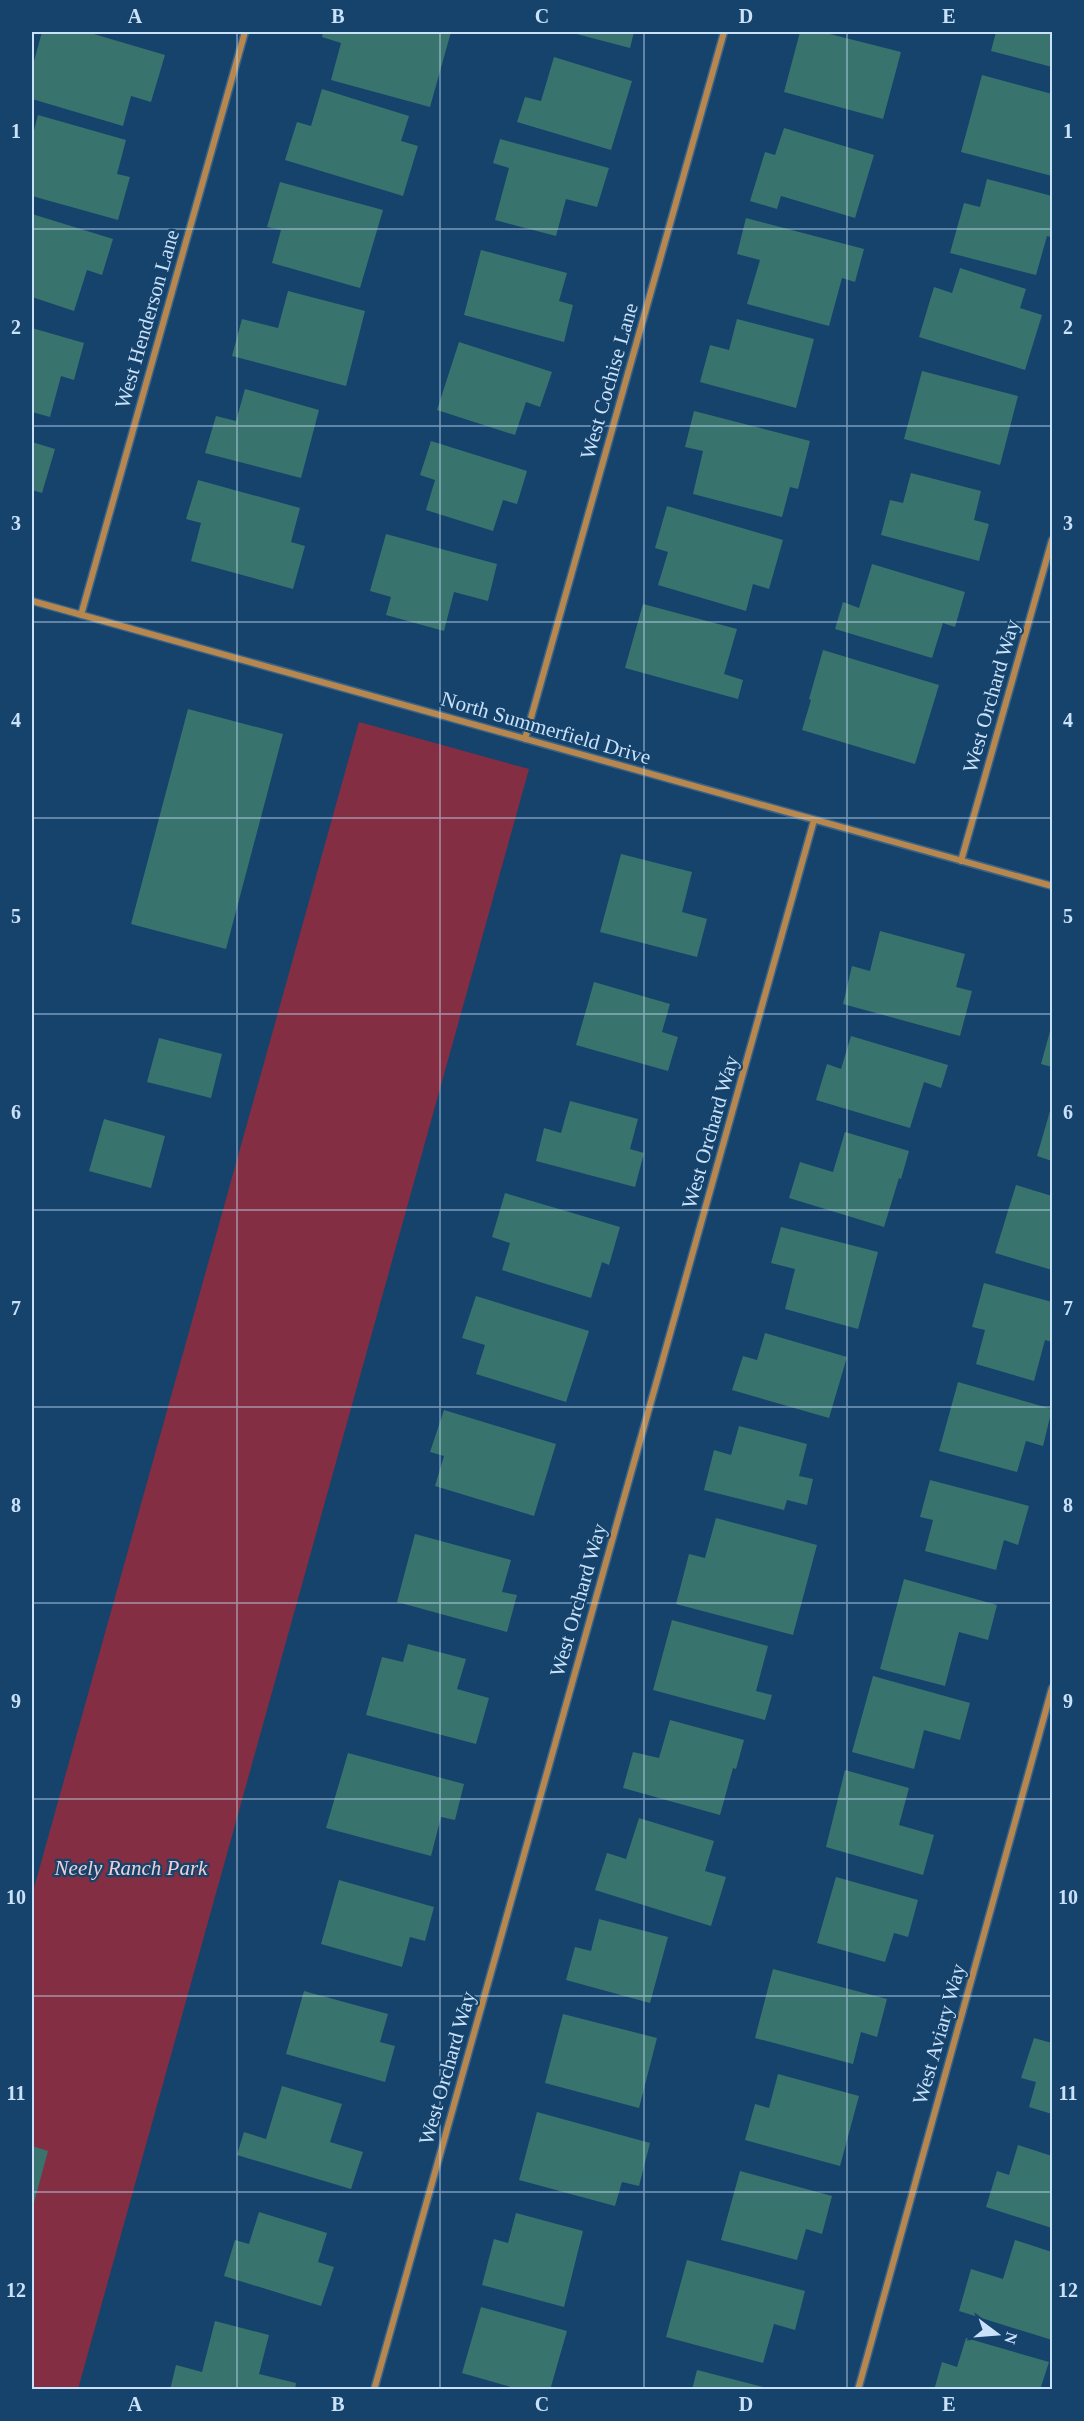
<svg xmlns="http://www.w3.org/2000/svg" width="1084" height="2421" viewBox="0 0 1084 2421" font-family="Georgia,serif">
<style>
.green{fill:#842e43}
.building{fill:#39736e}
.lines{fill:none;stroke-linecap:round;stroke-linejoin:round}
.minor-casing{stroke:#3a6388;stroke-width:9}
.minor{stroke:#b8874e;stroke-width:6}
.grid{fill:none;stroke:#cae1fa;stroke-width:1.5;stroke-opacity:0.55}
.labels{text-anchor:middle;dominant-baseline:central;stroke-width:4.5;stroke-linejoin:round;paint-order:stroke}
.street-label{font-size:21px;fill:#cae1fa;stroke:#16436b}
.park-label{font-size:21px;font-style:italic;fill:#efcfd3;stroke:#16436b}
.neatline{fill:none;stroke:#cae1fa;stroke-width:2}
.grid-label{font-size:20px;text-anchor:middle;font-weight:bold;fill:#cae1fa}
</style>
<rect width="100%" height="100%" fill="#16436b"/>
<path class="green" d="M359,722l170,47 -451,1620 -46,1v-495z"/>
<path class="building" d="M42,32h45l78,23 -14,47 -20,-6 -8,30 -91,-27v-31z
M323,32h128l-21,75 -99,-27 10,-37 -19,-6z
M569,32h65l-4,16z
M800,32h22l79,20 -18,67 -99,-27z
M996,32h56v35l-61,-16z
M554,57l78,24 -21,69 -94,-28 8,-25 16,4z
M982,75l70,19v82l-91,-24z
M322,89l87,27 -8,25 17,5 -15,50 -118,-36 12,-38 14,4z
M38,115l88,25 -9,34 13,3 -12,43 -86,-24v-58z
M784,128l90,27 -19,63 -74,-22 -4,13 -27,-8 15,-49 10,3z
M500,139l109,29 -12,39 -31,-8 -10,37 -61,-16 14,-52 -16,-5z
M987,179l65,17v41l-5,-1 -11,39 -86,-22 14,-50 16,4z
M280,182l103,28 -23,78 -88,-25 9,-33 -14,-3z
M32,214l81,25 -11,36 -15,-5 -13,41 -42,-14z
M746,218l118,31 -9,33 -13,-4 -13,48 -82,-22 13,-44 -23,-6z
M481,250l86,23 -8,28 14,4 -9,37 -100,-27z
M960,268l66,21 -6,19 22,7 -17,55 -106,-33 15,-50 18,6z
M288,291l77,20 -19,75 -114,-30 10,-37 36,9z
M737,319l77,20 -18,69 -96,-26 10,-37 19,5z
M32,328l52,15 -10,37 -13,-4 -11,41 -18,-5z
M459,342l93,30 -12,35 -14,-5 -11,33 -78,-25z
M922,371l96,25 -18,69 -96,-26z
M245,389l74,21 -18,68 -96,-25 11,-37 20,5z
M694,411l116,30 -12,48 -8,-2 -8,30 -89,-23 10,-43 -18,-4z
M431,441l96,30 -10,33 -14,-4 -10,31 -67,-21 9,-30 -15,-5z
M32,442l23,7 -13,44 -10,-3z
M911,473l70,18 -7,29 15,4 -10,37 -98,-26 9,-35 13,3z
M198,480l102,28 -9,34 14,4 -12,43 -102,-28 10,-38 -15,-4z
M667,506l116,34 -14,49 -16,-5 -7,27 -88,-26 10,-33 -13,-4z
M386,534l111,30 -9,37 -34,-9 -10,39 -58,-16 5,-18 -21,-6z
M872,564l93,28 -10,35 -12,-4 -11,35 -97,-29 8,-27 16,6z
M643,604l94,25 -13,45 19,6 -5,19 -113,-31z
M823,650l116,35 -24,79 -113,-34 9,-30 -2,-1z
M188,709l95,25 -57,215 -95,-25z
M621,854l71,18 -10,40 25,7 -10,38 -97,-25z
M880,931l85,23 -9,33 16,4 -12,45 -117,-32 9,-38 18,5z
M594,982l76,22 -8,28 16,5 -10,34 -92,-26z
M1052,1024v43l-11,-3z
M851,1036l97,29 -7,23 -17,-6 -14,46 -94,-28 11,-36 14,5z
M159,1038l63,16 -11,44 -64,-16z
M570,1101l68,18 -8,30 14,4 -9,34 -99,-26 8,-33 17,5z
M1052,1104v57l-15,-5z
M104,1119l61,17 -14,52 -62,-17z
M845,1132l64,19 -8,28 -2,-1 -15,49 -95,-29 11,-36 33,10z
M1016,1185l36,11v74l-57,-17z
M505,1193l115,34 -11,38 -7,-3 -11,36 -89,-28 8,-27 -18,-6z
M781,1227l97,25 -20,77 -73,-20 10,-40 -24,-6z
M984,1283l68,19v40l-7,-2 -11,41 -58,-17 9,-34 -13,-3z
M476,1296l113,35 -23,71 -90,-28 9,-29 -23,-7z
M765,1333l82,24 -18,61 -97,-28 11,-34 14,4z
M958,1382l94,27 -9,37 -17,-5 -9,31 -78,-21z
M444,1410l112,34 -22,72 -99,-30 9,-30 -14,-4z
M739,1426l68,18 -8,32 14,3 -6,26 -20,-5 -3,10 -80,-20 10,-40 17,5z
M930,1480l99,26 -11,39 -14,-5 -8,30 -71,-19 8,-31 -13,-3z
M716,1518l101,27 -24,90 -117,-31 13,-50 16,4z
M415,1534l96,26 -9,32 15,3 -10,37 -110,-30z
M904,1579l93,26 -9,35 -29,-8 -14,54 -65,-17z
M672,1620l96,26 -12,45 16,4 -7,25 -112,-30z
M408,1644l58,15 -9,30 32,9 -13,46 -110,-29 16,-58 21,5z
M873,1676l97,27 -10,37 -36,-10 -10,39 -62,-17z
M670,1720l74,20 -8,29 -3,-1 -13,47 -97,-27 10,-36 26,6z
M348,1753l116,31 -9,36 -14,-3 -10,39 -105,-28z
M845,1770l64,18 -10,37 35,10 -11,40 -97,-28z
M639,1818l75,23 -9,30 21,6 -15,49 -116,-36 12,-37 19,6z
M836,1877l82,23 -10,37 -14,-4 -9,29 -68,-19z
M339,1880l95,27 -9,34 -15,-4 -8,30 -81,-23z
M599,1919l69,18 -18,66 -84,-23 9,-33 16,4z
M773,1969l114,30 -10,38 -16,-5 -8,32 -98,-26z
M304,1991l84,23 -8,28 15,4 -10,36 -99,-28z
M563,2014l94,24 -18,70 -94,-25z
M1034,2038l18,5v71l-23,-7 7,-25 -15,-4z
M778,2074l81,22 -19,70 -95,-26 10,-36 14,4z
M282,2086l60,18 -12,38 33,10 -12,37 -114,-34 7,-23 22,7z
M537,2112l113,31 -11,43 -17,-4 -7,24 -96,-26z
M1018,2145l34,11v72l-66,-21 11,-36 12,4z
M32,2146l16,5 -16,59z
M740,2171l92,25 -10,38 -16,-5 -9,31 -76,-20z
M259,2212l68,21 -9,29 16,5 -13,39 -97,-30 11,-36 14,4z
M516,2213l67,18 -19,76 -82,-22 12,-46 14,4z
M1015,2240l37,12v88l-93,-29 12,-42 32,10z
M687,2260l118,31 -10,39 -21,-6 -11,39 -97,-26z
M481,2307l86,24 -17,59h-29l-59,-17z
M215,2321l54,14 -10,39 37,9 -1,7h-125l6,-25 26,7z
M966,2338l83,24 -9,28h-106l8,-28 15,5z
M697,2370l74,19v1h-79z"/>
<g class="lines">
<defs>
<path id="minor" d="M32,601l1020,285
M81,615l164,-583
M525,739l199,-707
M961,861l91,-321
M374,2390l440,-1570
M858,2390l194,-702"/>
</defs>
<use href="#minor" class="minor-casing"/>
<use href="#minor" class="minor"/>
</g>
<path class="grid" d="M237,32v2358M440,32v2358M644,32v2358M847,32v2358M32,229h1020M32,426h1020M32,622h1020M32,818h1020M32,1014h1020M32,1210h1020M32,1407h1020M32,1603h1020M32,1799h1020M32,1996h1020M32,2192h1020"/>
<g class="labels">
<g class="street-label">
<text transform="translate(147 319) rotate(-74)">West Henderson Lane</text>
<text transform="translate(609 381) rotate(-74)">West Cochise Lane</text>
<text transform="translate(991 696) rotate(-74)">West Orchard Way</text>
<text transform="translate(546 728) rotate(16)">North Summerfield Drive</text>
<text transform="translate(710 1132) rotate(-74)">West Orchard Way</text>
<text transform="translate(578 1600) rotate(-74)">West Orchard Way</text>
<text transform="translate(939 2034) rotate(-74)">West Aviary Way</text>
<text transform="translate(447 2068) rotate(-74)">West Orchard Way</text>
</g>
<g class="park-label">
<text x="131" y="1868">Neely Ranch Park</text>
</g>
</g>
<rect width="1084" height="2421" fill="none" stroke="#16436b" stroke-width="66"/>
<g transform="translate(997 2334) rotate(106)" stroke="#16436b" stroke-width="4.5" paint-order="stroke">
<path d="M0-4.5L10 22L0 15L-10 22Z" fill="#cae1fa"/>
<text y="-9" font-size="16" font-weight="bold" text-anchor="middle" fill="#cae1fa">N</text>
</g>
<rect x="33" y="33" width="1018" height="2355" class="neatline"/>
<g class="grid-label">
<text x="135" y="23">A</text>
<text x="338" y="23">B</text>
<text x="542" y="23">C</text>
<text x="746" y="23">D</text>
<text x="949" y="23">E</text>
<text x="16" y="138">1</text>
<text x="1068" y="138">1</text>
<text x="16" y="334">2</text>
<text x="1068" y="334">2</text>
<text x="16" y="530">3</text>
<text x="1068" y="530">3</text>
<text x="16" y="727">4</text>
<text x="1068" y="727">4</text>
<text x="16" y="923">5</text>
<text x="1068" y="923">5</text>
<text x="16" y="1119">6</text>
<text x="1068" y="1119">6</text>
<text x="16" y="1315">7</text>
<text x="1068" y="1315">7</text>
<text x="16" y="1512">8</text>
<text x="1068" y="1512">8</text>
<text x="16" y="1708">9</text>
<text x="1068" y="1708">9</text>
<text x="16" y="1904">10</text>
<text x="1068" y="1904">10</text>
<text x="16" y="2100">11</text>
<text x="1068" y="2100">11</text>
<text x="16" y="2297">12</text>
<text x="1068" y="2297">12</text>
<text x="135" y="2411">A</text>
<text x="338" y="2411">B</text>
<text x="542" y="2411">C</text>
<text x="746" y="2411">D</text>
<text x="949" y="2411">E</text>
</g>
</svg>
